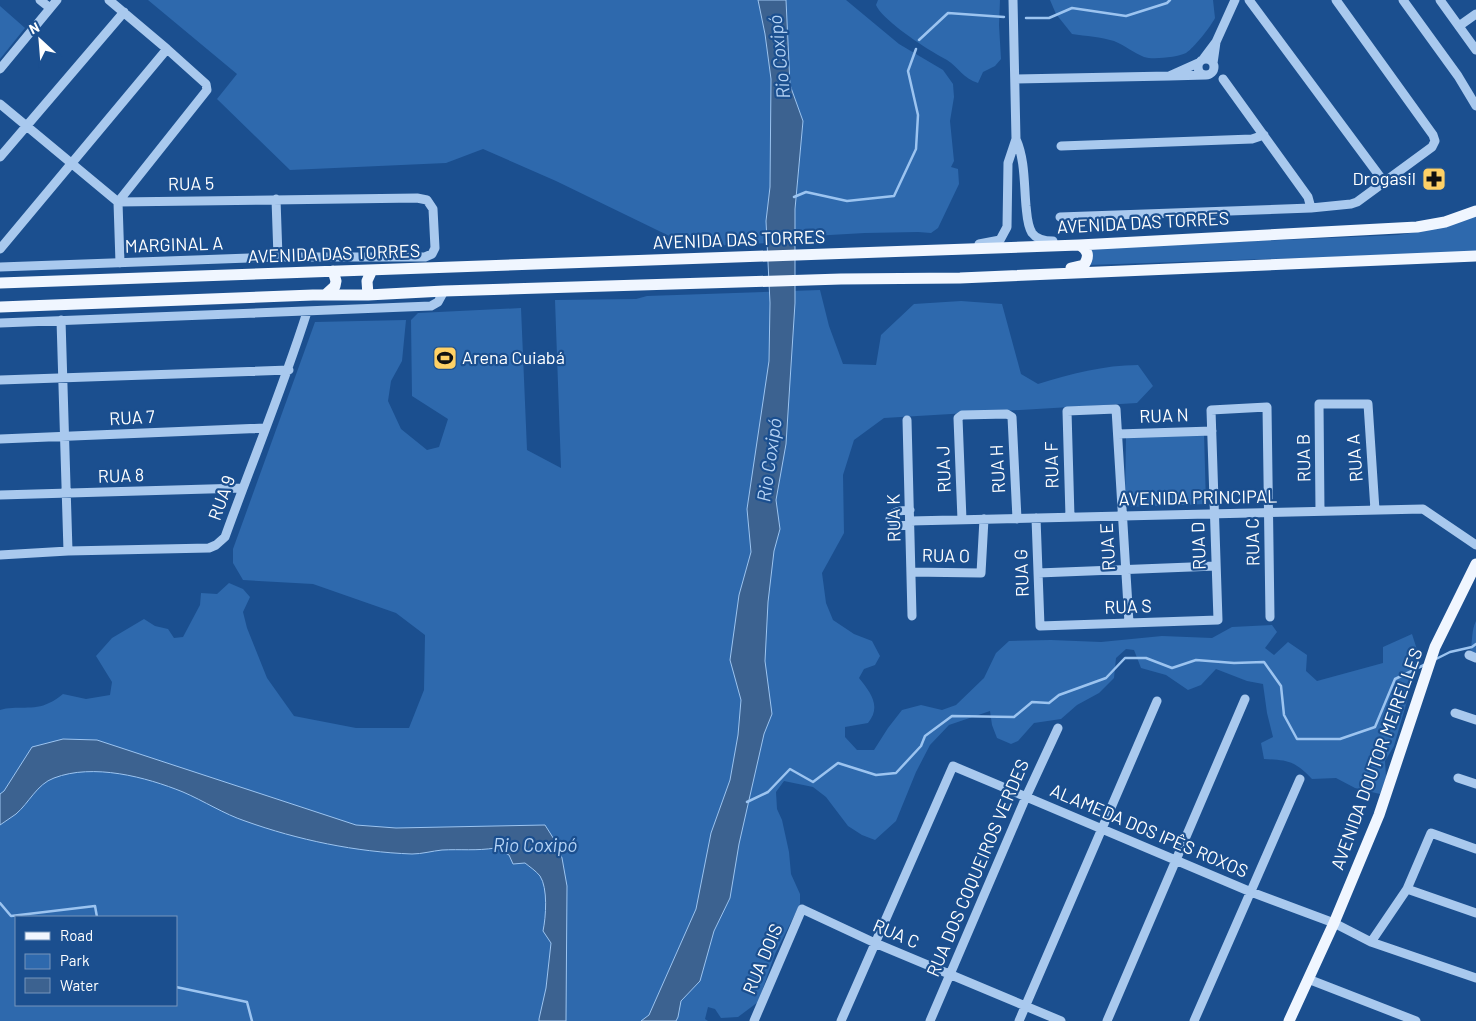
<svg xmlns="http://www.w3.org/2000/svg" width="1476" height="1021" viewBox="0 0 1476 1021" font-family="Barlow,sans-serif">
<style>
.green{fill:#2e69ad;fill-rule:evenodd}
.water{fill:#3c6290;stroke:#9cc4f0}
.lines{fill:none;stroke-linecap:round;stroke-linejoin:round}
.stream{stroke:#9cc4f0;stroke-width:2.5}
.minor{stroke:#a9c9ee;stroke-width:9}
.major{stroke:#f0f6ff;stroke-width:11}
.labels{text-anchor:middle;stroke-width:4.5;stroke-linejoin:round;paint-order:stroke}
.poi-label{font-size:18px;fill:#fff;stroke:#1b4f8f;text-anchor:end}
.street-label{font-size:18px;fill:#fff;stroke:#1b4f8f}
.water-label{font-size:19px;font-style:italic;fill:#b5d3f5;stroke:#1b4f8f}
</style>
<rect width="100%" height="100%" fill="#1b4f8f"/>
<path class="green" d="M148 0H758L765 34 771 79 770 187 766 221 767 243 692 247 556 181 483 149 446 163 290 170 217 99 237 74Z
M786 0H846L899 44 943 70 953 84 954 97 950 121 954 161 951 167 958 169 959 184 938 228 931 233 918 232 865 233 812 236 802 235 795 232V209L803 121 790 85Z
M878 0H1000L999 25 1001 59 995 66 983 72 978 83C963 78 959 68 947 60 942 57 937 55 933 52 919 44 881 18 876 5Z
M1050 0H1213L1215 18C1211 26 1194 48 1186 53 1178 57 1153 60 1144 57 1134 53 1126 46 1114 41 1101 37 1086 36 1072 34L1056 14Z
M0 6 25 28 0 59Z
M1476 215V252L1088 265 1092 253V248L1398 235 1429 230Z
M820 290 829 326 843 364 876 365 881 335 914 304 961 301 1002 304 1021 374 1038 384C1071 374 1104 365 1138 365L1153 386 1137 403 884 418 854 440 843 475 844 533 822 573 826 603 833 620 854 634 872 641 880 656 875 665 864 669 859 678C870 692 882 706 868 723L845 727V737L857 750H874L888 728 902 710 921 705 942 710 956 705 984 678 996 653 1009 641 1051 640 1101 642 1162 636 1212 638 1232 627 1272 625 1277 632 1265 648 1274 655 1288 642 1307 655 1306 671 1317 681 1383 663V647L1412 634 1419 656 1416 670 1394 746 1385 761 1386 777 1380 794 1355 788 1336 778 1312 779C1295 761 1288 760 1264 759L1261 743 1273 737 1267 713 1263 684 1247 681 1216 669 1201 685 1188 690 1166 675 1141 668 1134 650 1126 649 1116 658 1114 678 1099 693 1077 705 1061 719 1034 723 1018 741 1011 744 997 738 992 725 990 711 949 725 930 745 916 772 896 821 875 840 862 835 848 826 826 797 813 787 784 781 776 792 777 809 782 820 789 852 791 874 800 894V904L775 954 758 1002 738 1017 721 1018 715 1009 708 1007 705 1019 708 1021H0V710C16 705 34 711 49 703 54 701 59 697 63 694L86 699 110 695 112 682 96 656 112 638 144 619 155 626 168 629 174 638 183 637 200 605 201 593 217 594 229 583 243 589 250 597 243 612 247 628 267 678 294 716 356 728H409L424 690 425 635 396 613 313 584 243 580 233 563V549L315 322 406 320 402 361 391 381 388 401 401 429 427 450 439 447 448 419 412 396 411 320 418 313 521 308 527 450 561 468 555 300 636 299 647 296ZM16 917H176V1005H16Z
M1204 433 1206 504 1125 507 1126 437Z
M1476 621V653L1474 654 1470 652C1473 641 1471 631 1476 621Z"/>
<path class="water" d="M758 0H786L790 85 803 121 795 209V303L786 444 776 500 780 529 774 551 768 602 765 661 772 714 764 734 739 844 730 898 714 931 700 981 681 1001 678 1017 676 1021H641L649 1015 696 909 711 833 730 780 738 735 741 700 730 660 739 595 751 552 747 509 769 361 770 303 766 221 770 187 771 79 765 34Z
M63 739 97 740 356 825 396 828 545 825 557 844 562 858 567 886 566 1021H539V1019L546 988 551 943 543 931C546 917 548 888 540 876 536 871 530 867 525 863L513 864 509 855 495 848C477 851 460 849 442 850 432 851 422 854 412 854 356 852 298 840 245 821 224 814 204 801 183 792 146 777 93 763 54 778 37 784 29 803 16 814 11 818 5 821 0 825V794L4 791 32 747Z"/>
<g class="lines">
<path class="stream" d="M1026 18H1049L1072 8 1126 16 1167 3 1170 0
M919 40 948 13 1004 17
M794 197 806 192 847 201 894 196 916 149 918 115 908 71 916 49
M1436 659 1450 652 1472 647 1476 644
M747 802 768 792 790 769 813 782 838 763 876 775 896 773 921 746 925 736 952 716 1014 717 1032 702 1049 703 1059 695 1106 678 1125 658H1146L1172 668 1196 660 1234 663 1264 662 1281 686 1284 715 1297 739H1340L1375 727 1395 679 1424 665
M0 903 11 916 95 906 97 917
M176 987 247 1002 252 1021"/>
<path class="minor" d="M40 0 50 8
M109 0 167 49 206 84 207 90 118 202 120 263
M1249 0 1384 182
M1403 0 1458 76 1476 106
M1440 0 1476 50
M1459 26 1476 14
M1216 42 1235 0
M1204 58 1216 42 1213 63
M1198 67a8 8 0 1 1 16 0a8 8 0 1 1-16 0Z
M1198 63 1169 76 1206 75
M0 69 57 0
M1015 79 1169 76
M1223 79 1308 197 1311 208
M0 104 118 202 417 198 427 200 433 209 435 248 432 254 425 257H278L0 267
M1016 139C1025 159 1024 184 1026 206 1027 214 1027 225 1032 233 1037 240 1045 241 1053 241
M1061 146 1252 139 1264 135
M0 157 124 12
M276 199 278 257
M1060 217 1311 208 1351 204 1357 202 1432 147 1435 141 1433 135 1336 0
M979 244 1000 240 1007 227 1008 163 1016 139 1013 0
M0 249 167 49
M61 320 68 551
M0 323 431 306 438 302 444 291
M0 380 289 370
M907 420 912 616
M1118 434 1212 431
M0 439 265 428
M0 495 243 488
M910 510C901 511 893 510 890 519L896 526 910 525
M1320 511 1319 404H1368L1375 510
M1070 517 1067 411 1116 409 1129 623
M1036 518 1040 626 1218 620 1211 410 1267 407 1270 617
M962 520 958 418 962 415 1007 414 1012 417 1017 519
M910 521 1423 509 1476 545
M0 555 68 551 209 548 216 545 225 537C252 462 283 388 307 312
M911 572 981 573 984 519
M1038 573 1216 566
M1469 655 1476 658
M1455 713 1476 720
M1458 778 1476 784
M1407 889 1476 913
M1371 942 1407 889 1431 833 1476 849
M1308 979 1416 1021
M754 1021 802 909 875 943 1061 1021
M841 1021 953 766 1251 892 1334 923 1371 942 1476 978
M930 1021 1026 797 1058 728
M1019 1021 1157 701
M1107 1021 1245 699
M1194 1021 1300 779"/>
<path class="major" d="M1071 268 1084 265C1090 256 1088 250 1079 245
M0 283 1079 245 1417 227 1445 222 1476 211
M325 295 335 286 336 281 333 271
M368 295 367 281 372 270
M0 307 313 295H368L444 291 841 279 960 278 1476 256
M1289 1021 1334 923 1379 815 1435 647 1476 564"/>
</g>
<defs>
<g id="pharmacy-square" transform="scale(1.25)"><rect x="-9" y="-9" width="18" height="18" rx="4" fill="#ffd166" stroke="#1b4f8f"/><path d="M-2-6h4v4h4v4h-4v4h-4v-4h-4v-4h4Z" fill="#111"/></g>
<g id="stadium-square" transform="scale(1.25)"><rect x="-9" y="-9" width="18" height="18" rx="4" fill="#ffd166" stroke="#1b4f8f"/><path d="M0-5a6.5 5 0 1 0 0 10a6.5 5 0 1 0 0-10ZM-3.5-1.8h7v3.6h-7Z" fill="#111"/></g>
</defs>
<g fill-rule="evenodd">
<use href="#pharmacy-square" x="1434" y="179"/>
<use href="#stadium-square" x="445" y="358"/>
</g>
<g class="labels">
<g class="poi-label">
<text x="1416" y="185">Drogasil</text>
<text x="462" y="364" text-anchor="start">Arena Cuiabá</text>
</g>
<g class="street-label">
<text transform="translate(191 184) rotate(-1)" y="6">RUA 5</text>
<text transform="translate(1143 223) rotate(-3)" y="6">AVENIDA DAS TORRES</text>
<text transform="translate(739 240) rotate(-2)" y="6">AVENIDA DAS TORRES</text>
<text transform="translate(174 245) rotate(-2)" y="6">MARGINAL A</text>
<text transform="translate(334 254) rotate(-2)" y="6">AVENIDA DAS TORRES</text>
<text transform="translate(1164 416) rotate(-2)" y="6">RUA N</text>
<text transform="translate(132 418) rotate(-3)" y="6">RUA 7</text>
<text transform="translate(1304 458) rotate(-91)" y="6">RUA B</text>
<text transform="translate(1355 458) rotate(-94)" y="6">RUA A</text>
<text transform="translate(1052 465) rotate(-91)" y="6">RUA F</text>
<text transform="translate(944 469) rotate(-92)" y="6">RUA J</text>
<text transform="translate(998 469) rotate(-93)" y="6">RUA H</text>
<text transform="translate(121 476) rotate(-2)" y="6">RUA 8</text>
<text transform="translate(222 498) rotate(-70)" y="6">RUA 9</text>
<text transform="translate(1198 498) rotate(-1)" y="6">AVENIDA PRINCIPAL</text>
<text transform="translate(894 518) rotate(-91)" y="6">RUA K</text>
<text transform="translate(1253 542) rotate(-91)" y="6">RUA C</text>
<text transform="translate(1199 546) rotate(-92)" y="6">RUA D</text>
<text transform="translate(1108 547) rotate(-93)" y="6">RUA E</text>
<text transform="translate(946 556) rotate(1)" y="6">RUA O</text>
<text transform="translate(1022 573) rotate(-92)" y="6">RUA G</text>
<text transform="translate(1128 607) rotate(-2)" y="6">RUA S</text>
<text transform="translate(1377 759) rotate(-70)" y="6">AVENIDA DOUTOR MEIRELLES</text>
<text transform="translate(1149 831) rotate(23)" y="6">ALAMEDA DOS IPÊS ROXOS</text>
<text transform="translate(978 868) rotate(-67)" y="6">RUA DOS COQUEIROS VERDES</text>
<text transform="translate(896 934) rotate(23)" y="6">RUA C</text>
<text transform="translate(763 959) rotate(-67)" y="6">RUA DOIS</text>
</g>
<g class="water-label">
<text transform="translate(779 57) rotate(-96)" y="7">Rio Coxipó</text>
<text transform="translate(769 460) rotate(-82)" y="7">Rio Coxipó</text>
<text x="535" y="852">Rio Coxipó</text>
</g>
</g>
<rect x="15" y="916" width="162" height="90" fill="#1b4f8f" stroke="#7695bc"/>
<rect x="25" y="932" width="25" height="8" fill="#f0f6ff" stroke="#7695bc"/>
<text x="60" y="941" font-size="15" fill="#ffffff">Road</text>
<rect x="25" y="954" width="25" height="15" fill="#2e69ad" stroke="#7695bc"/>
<text x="60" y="966" font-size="15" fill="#ffffff">Park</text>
<rect x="25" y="978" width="25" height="15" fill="#3c6290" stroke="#7695bc"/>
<text x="60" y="991" font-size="15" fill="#ffffff">Water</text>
<g transform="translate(40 40) rotate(334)" stroke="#1b4f8f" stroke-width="4" paint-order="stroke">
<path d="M0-4L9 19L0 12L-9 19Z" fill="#ffffff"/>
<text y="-8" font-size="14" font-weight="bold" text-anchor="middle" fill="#ffffff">N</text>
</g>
</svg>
